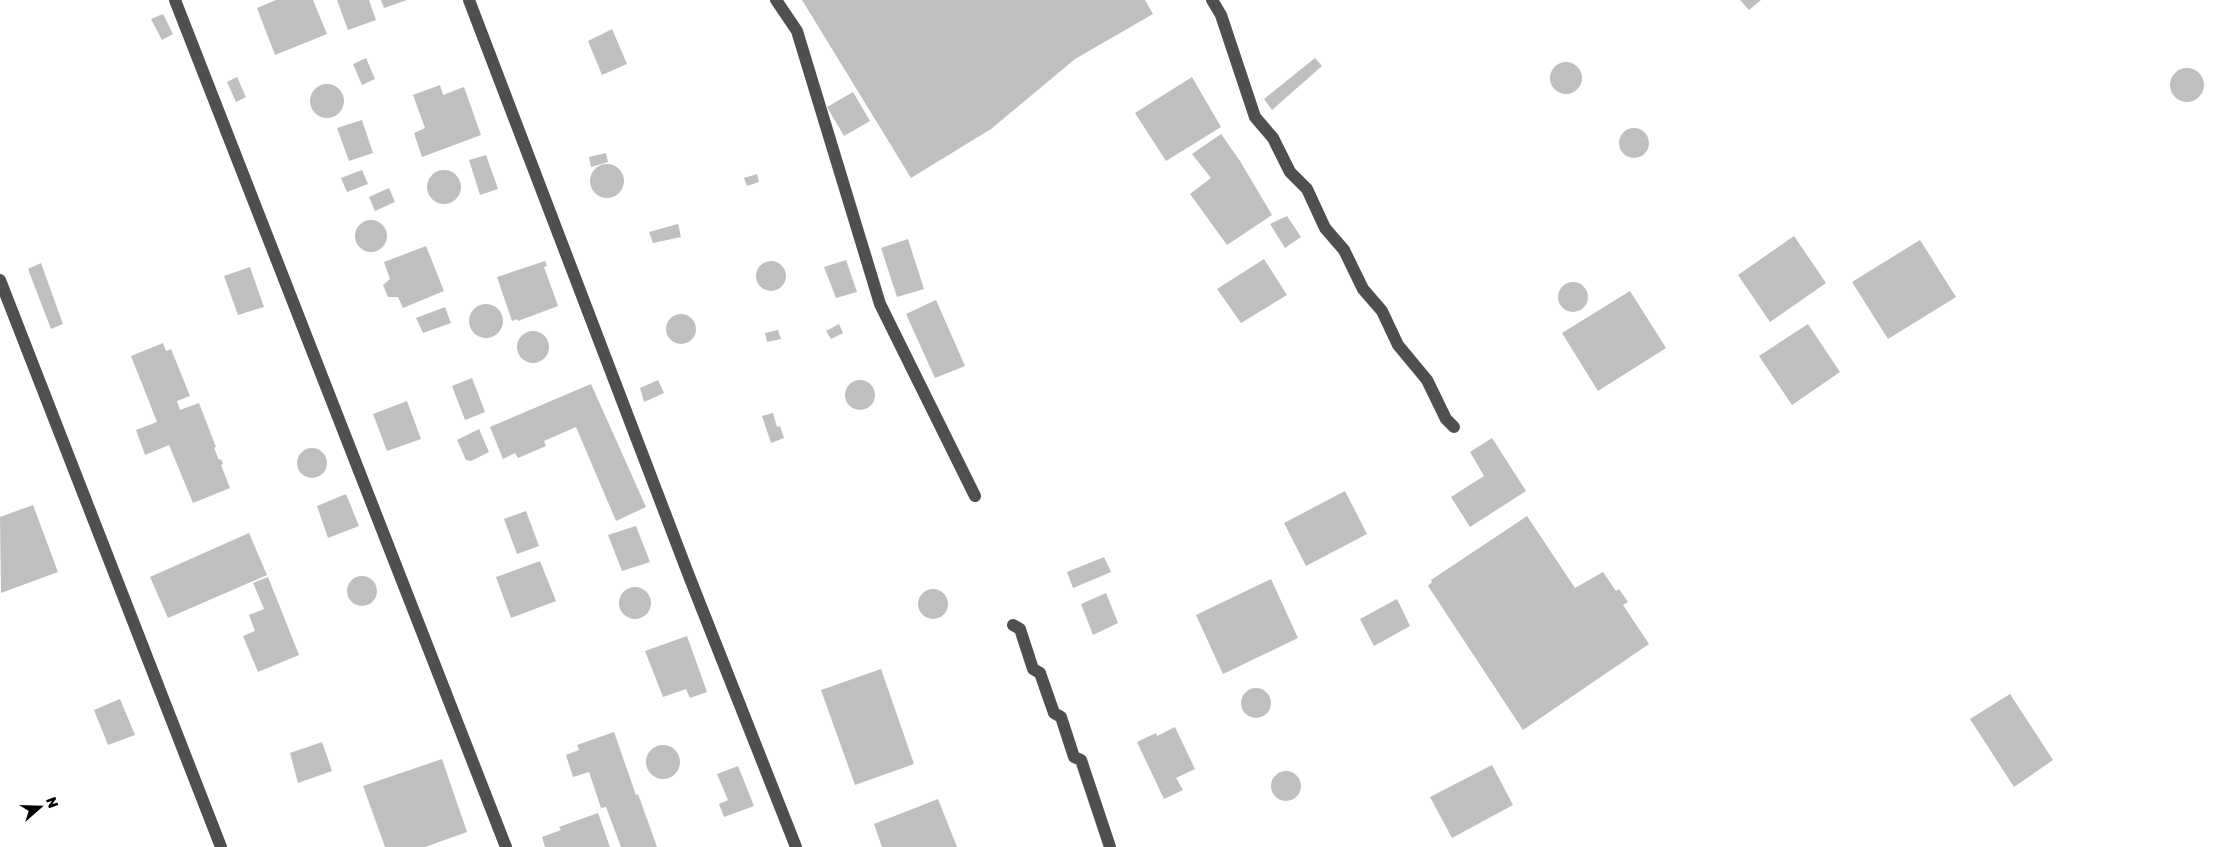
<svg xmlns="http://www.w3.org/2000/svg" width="2213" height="847" viewBox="0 0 2213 847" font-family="'Golos Text',sans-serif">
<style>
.building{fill:#bfbfbf}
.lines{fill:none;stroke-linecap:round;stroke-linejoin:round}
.minor{stroke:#4f4f4f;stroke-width:12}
</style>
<rect width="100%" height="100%" fill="#fff"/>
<path class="building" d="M276 0H313L327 34 275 55 257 8Z
M337 0H369L376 20 348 30Z
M381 0H407L384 8Z
M802 0H1145L1153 14 1075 59 991 129 911 178Z
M1740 0H1761L1749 10Z
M163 14 173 34 162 40 151 19Z
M612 29 627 64 602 75 588 41Z
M366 58 375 79 362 85 353 64Z
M1315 58 1322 66 1272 110 1264 99Z
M1550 78a16 16 0 1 1 32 0a16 16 0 1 1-32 0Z
M2170 85a17 17 0 1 1 34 0a17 17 0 1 1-34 0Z
M237 77 246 97 236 102 227 82Z
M1192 77 1221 127 1166 161 1135 113Z
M310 101a17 17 0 1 1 34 0a17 17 0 1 1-34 0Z
M440 85 443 95 464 87 481 135 422 157 414 133 425 128 413 95Z
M853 92 870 121 844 136 827 107Z
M362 120 373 153 349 161 337 128Z
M1619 143a15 15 0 1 1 30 0a15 15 0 1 1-30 0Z
M1221 134 1240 161 1272 215 1227 245 1190 194 1211 178 1192 154Z
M606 153 608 162 591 167 589 157Z
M486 155 498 189 480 195 469 160Z
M590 181a17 17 0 1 1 34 0a17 17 0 1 1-34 0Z
M362 170 368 184 347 192 341 178Z
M427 187a17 17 0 1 1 34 0a17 17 0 1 1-34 0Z
M757 174 759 182 747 186 744 178Z
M389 188 395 202 375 211 369 197Z
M1287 216 1301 237 1285 248 1270 224Z
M355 236a16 16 0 1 1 32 0a16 16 0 1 1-32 0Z
M678 224 681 237 653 243 649 232Z
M1794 236 1826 283 1770 322 1738 275Z
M908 239 924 289 897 297 881 248Z
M1920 240 1956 297 1888 339 1852 282Z
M426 246 444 291 403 308 398 297H388L383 285 390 279 384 262Z
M1264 259 1287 295 1241 323 1217 289Z
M846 260 857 292 836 298 824 267Z
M545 261 547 266 544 267 558 306 518 321 517 319 512 321 497 277Z
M756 276a15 15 0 1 1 30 0a15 15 0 1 1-30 0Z
M41 263 63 324 51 329 28 269Z
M250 267 264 307 238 315 224 276Z
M1558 297a15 15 0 1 1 30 0a15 15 0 1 1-30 0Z
M1630 291 1666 348 1598 391 1562 333Z
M936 300 965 366 935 378 906 314Z
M469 321a17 17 0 1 1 34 0a17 17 0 1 1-34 0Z
M445 307 451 323 423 333 416 318Z
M666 329a15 15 0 1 1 30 0a15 15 0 1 1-30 0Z
M839 324 843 333 831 339 826 331Z
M1808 324 1840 372 1792 405 1759 356Z
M778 330 781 339 767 342 765 333Z
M517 347a16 16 0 1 1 32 0a16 16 0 1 1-32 0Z
M163 343 166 351 171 349 190 396 177 401 180 410 199 403 216 447 214 448 219 460 221 459 223 464 221 465 230 488 193 503 169 445 145 455 136 430 157 422 131 356Z
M472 378 485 412 465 420 452 386Z
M845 395a15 15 0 1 1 30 0a15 15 0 1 1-30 0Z
M658 380 664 393 644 402 640 388Z
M591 384 646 507 616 521 576 427 544 441 546 446 518 458 515 453 503 459 490 427Z
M407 401 421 439 387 451 373 414Z
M773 413 777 427 780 426 784 438 771 443 762 416Z
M479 429 489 452 471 461 466 460 457 440Z
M1492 438 1526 491 1470 527 1451 497 1484 476 1470 452Z
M297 463a15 15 0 1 1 30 0a15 15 0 1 1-30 0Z
M1345 491 1367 534 1306 566 1284 523Z
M346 494 359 526 328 538 317 506Z
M33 505 58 572 1 593 0 517Z
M526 511 539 546 517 554 504 519Z
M1527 516 1575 588 1603 572 1616 591 1619 589 1628 602 1623 605 1649 644 1523 730 1428 586 1432 582 1431 580Z
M636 526 650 562 622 571 608 535Z
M249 533 267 575 168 618 150 577Z
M1104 557 1111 572 1073 588 1067 572Z
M540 561 556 601 511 618 496 577Z
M347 591a15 15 0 1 1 30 0a15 15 0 1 1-30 0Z
M268 577 299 655 258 672 243 636 255 631 249 615 264 609 253 583Z
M1271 579 1298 638 1223 674 1196 615Z
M619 603a16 16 0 1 1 32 0a16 16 0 1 1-32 0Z
M918 604a15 15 0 1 1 30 0a15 15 0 1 1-30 0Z
M1106 593 1118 623 1093 635 1081 604Z
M1397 599 1410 626 1374 646 1360 619Z
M687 636 707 692 690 698 686 689 663 697 645 651Z
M881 669 914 764 855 785 821 690Z
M1241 703a15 15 0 1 1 30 0a15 15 0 1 1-30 0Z
M2010 694 2053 760 2014 787 1970 719Z
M120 699 135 735 108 745 94 710Z
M1175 727 1195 769 1176 778 1183 790 1164 799 1137 742 1156 733 1157 736Z
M614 732 636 795 638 794 657 847H621L606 807 601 808 589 772 573 777 566 755 579 750 577 745Z
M322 742 332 771 298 783 290 753Z
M646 762a17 17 0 1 1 34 0a17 17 0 1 1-34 0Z
M442 759 467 832 425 847H385L363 786Z
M1492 765 1513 805 1452 838 1430 797Z
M738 766 754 806 724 817 719 804 728 800 717 774Z
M1271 786a15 15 0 1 1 30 0a15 15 0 1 1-30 0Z
M938 799 957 847H882L874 824Z
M598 813 610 847H545L542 837 561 830 559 827Z"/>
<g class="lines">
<path class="minor" d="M175 0 506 847
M469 0 689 576 796 847
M776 0 797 31 880 304 975 496
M1212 0 1221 15 1255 117 1273 138 1290 172 1307 189 1325 228 1344 250 1363 289 1382 311 1398 345 1427 380 1446 419 1454 427
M0 280 221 847
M1013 625 1020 629 1033 669 1040 673 1054 713 1061 717 1074 757 1081 760 1110 847"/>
</g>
<g transform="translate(40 807) rotate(70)" stroke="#ffffff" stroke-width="4" paint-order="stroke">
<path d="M0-4L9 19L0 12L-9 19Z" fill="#000000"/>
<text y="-8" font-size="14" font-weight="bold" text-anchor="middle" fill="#000000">N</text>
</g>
</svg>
